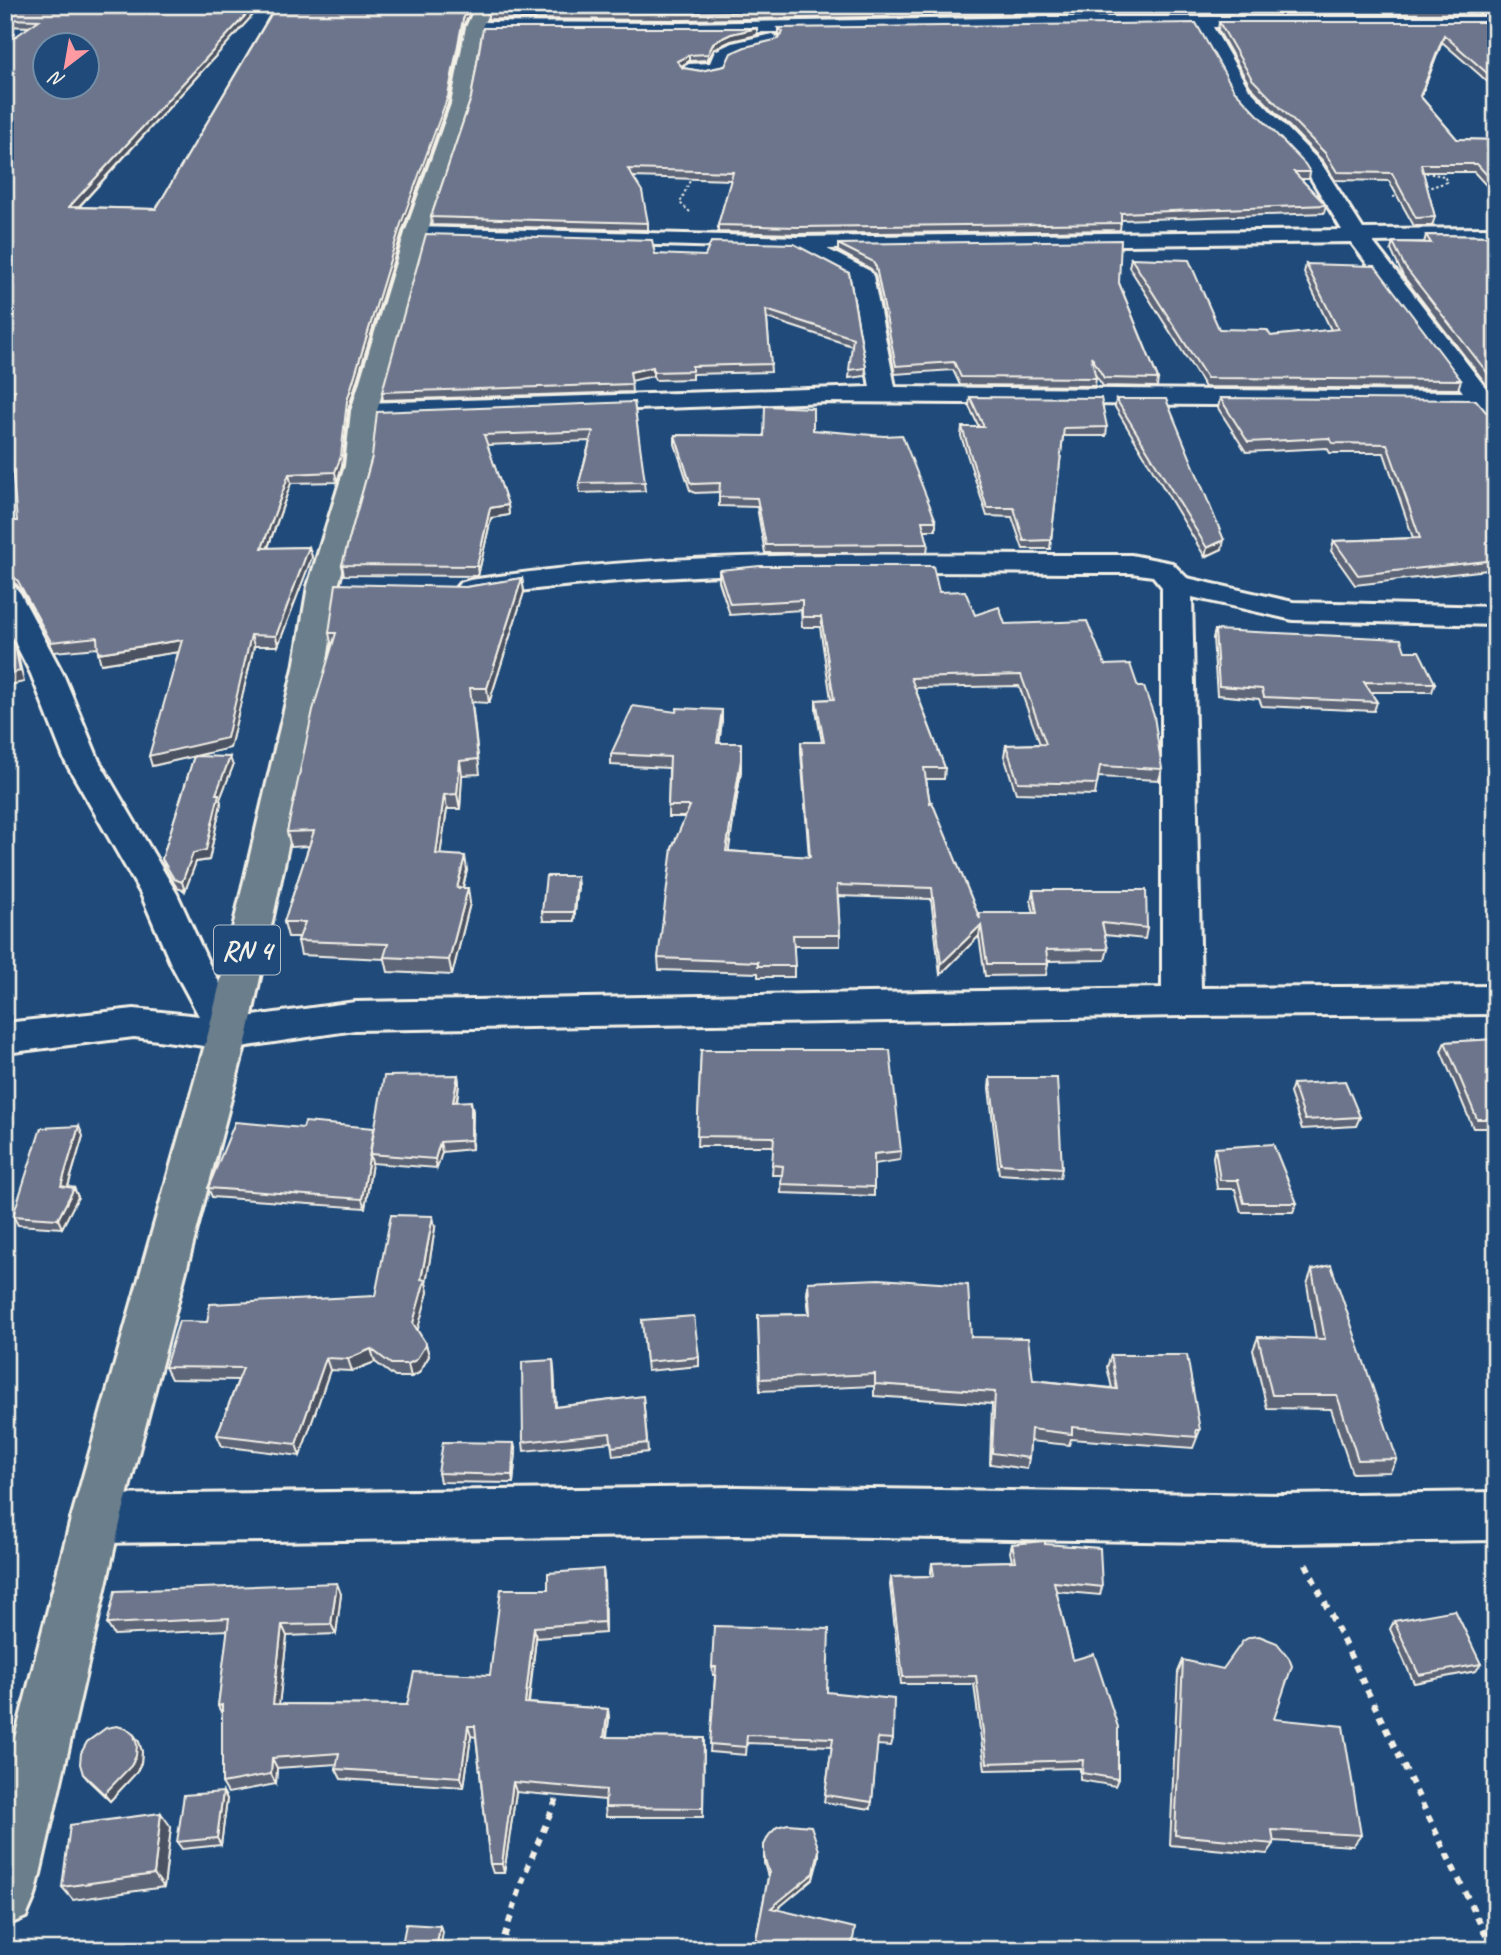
<svg xmlns="http://www.w3.org/2000/svg" width="1501" height="1955" viewBox="0 0 1501 1955" font-family="Caveat,sans-serif">
<style>
.lines{fill:none;stroke-linecap:round;stroke-linejoin:round}
.minor-casing{stroke:#f4f1e8;stroke-width:6}
.trunk-casing{stroke:#f4f1e8;stroke-width:6}
.path-far1{stroke:#f4f1e8;stroke-width:2;stroke-dasharray:2.5 2.5;stroke-linecap:butt}
.path{stroke:#f4f1e8;stroke-width:6;stroke-dasharray:7 7;stroke-linecap:butt}
.minor{fill:#1f4a7a;fill-rule:evenodd}
.trunk{fill:#6b7e8b;fill-rule:evenodd}
.wall{fill:#5d6578;stroke:#f4f1e8;stroke-width:2}
.shaded-wall{fill:#4c5262;stroke:#f4f1e8;stroke-width:2}
.building{fill:#6c758c;stroke:#f4f1e8;stroke-width:2;fill-rule:evenodd}
.labels{text-anchor:middle;stroke-width:5;stroke-linejoin:round;paint-order:stroke}
.shield{fill:#1f4a7a;stroke:#b4bfc7;stroke-width:2}
.shield-label{font-size:28px;font-weight:bold;fill:#f4f1e8}
</style>
<rect width="100%" height="100%" fill="#1f4a7a"/>
<filter id="ink" filterUnits="userSpaceOnUse"><feTurbulence type="fractalNoise" baseFrequency=".0143" numOctaves="2"/><feDisplacementMap in="SourceGraphic" scale="14" xChannelSelector="R" yChannelSelector="G"/><feConvolveMatrix kernelMatrix="1 2 1 2 8 2 1 2 1" color-interpolation-filters="sRGB"/></filter>
<g filter="url(#ink)">
<g class="lines">
<g class="minor-casing">
<path id="minor" d="M1052 17H1496V27H1213L1248 88 1321 163 1363 229 1496 228V240L1373 242 1489 392H1496V421L1483 419 1474 407 827 402 364 419 355 416 351 411 355 406 364 403 870 387 851 279 795 249 408 238 405 233 408 228 416 227 798 237 1342 230 1306 170 1235 95 1196 27 682 33 474 32 466 27 474 22 682 23ZM1351 242 1463 392 895 387 873 276 870 271 827 249Z
M772 34 780 39 778 43 744 51 729 58 724 70C710 74 691 79 680 69L689 64 710 63 715 51 732 43Z
M1131 555 1172 563 1187 578 1293 602 1496 607V625L1293 620 1192 597 1201 988 1496 986V1014L1182 1016 355 1030 228 1049 134 1037 5 1053V1023L134 1009 199 1016 171 964 141 894 65 761 31 674 5 623V584L15 587 20 593 63 674 99 761 177 894 209 964 239 1018 355 1002 1162 988V587L1153 576 1131 573C911 573 688 564 470 598L460 595 455 589 460 583 470 580C688 547 911 556 1131 555Z
M736 1487 1284 1495 1496 1492V1540L1284 1543 736 1535 96 1543 78 1536 71 1519 78 1502 96 1495Z"/>
</g>
<g class="trunk-casing">
<path id="trunk" d="M476 5H492L482 27 469 104 427 233 377 411 371 466 338 586 326 668 248 1034 121 1519 35 1896 26 1917 5 1926V1777L71 1519 208 1034 294 668 308 586 345 466 351 411 405 233 451 104 466 27Z"/>
</g>
<path class="path-far1" d="M1421 172 1444 176 1447 182 1422 190
M1393 197 1403 195
M690 212 680 203 692 176"/>
<path class="path" d="M1306 1564 1493 1950
M500 1950 525 1873 558 1796"/>
<use href="#minor" class="minor"/>
<use href="#trunk" class="trunk"/>
</g>
<path class="wall" d="M11 5H262L79 207 156 209 273 10 266 5H474L463 26 448 103 402 232 348 410 342 465 337 482 291 483 268 548 309 547 312 557 278 646H254L230 748 195 756 233 766 220 799 221 803 209 860 196 862 185 891 177 888 165 868 162 859 194 756 152 766 178 652 101 664 98 648 54 652 22 591 16 584 5 582V521H17L12 399 5 400V44L30 27 5 26V12Z
M490 5H1496V15L1052 14 682 20 488 19V12Z
M1219 22H1496V90L1480 75 1442 42 1421 97 1457 139 1496 140V196L1474 172H1423L1435 217 1432 226H1414L1389 181 1335 180 1323 161 1250 86 1218 30Z
M778 28 1234 90 1310 172 1309 179H1301L1326 205 1324 213 1121 220 1120 230 798 234 718 232V225L731 180 633 177 648 223V230L432 225 431 217 471 98 757 35 731 41 714 49 708 60 689 61 681 66 683 68 701 71 725 66 779 39 780 36 778 35Z
M1426 235 1496 236V390L1490 389 1403 276 1391 250 1393 242 1424 243Z
M838 244 1119 283 1158 379 1157 387 1103 386 1094 373 1096 378 1095 386 960 385 953 370 895 374 875 275 871 269 838 251Z
M655 254 849 273 866 368 865 376 849 378 852 346 767 318 771 372 692 374V379L655 380 653 376 631 380 632 392 383 400 382 392Z
M1131 258 1219 329 1271 336 1331 330 1304 273 1306 264 1461 380 1458 389 1205 387 1129 267Z
M970 397 1107 427 1106 436H1063L1050 549H1023L1012 517 987 516 961 436 962 427H979L969 406Z
M1220 398 1496 413V569L1355 585 1331 551 1334 541 1413 538 1384 453H1330L1327 448 1246 452 1218 408Z
M1116 399 1222 549 1205 557 1115 407Z
M634 402 645 491 580 493 579 483 590 441 487 445 508 505 509 515 491 518 478 576 344 575 342 565 372 457Z
M813 430 936 521V530H924L928 544 927 553H765L757 507 719 506V492L695 493 690 490 675 444V435L764 436Z
M719 570 939 592 975 615 1005 624 1105 665 1162 769 1159 780 1098 777 1095 795 1016 793 1004 756 1006 745 1040 744 1019 686 915 688 945 768 944 779H926L930 803 978 916 979 913H1034L1031 901 1033 890 1147 928 1145 939 1104 935 1108 949 1105 960 1048 961V964L1046 975 985 976 979 936 940 975 931 899 838 896 840 935V946H794V977H758V973L659 970 658 958 685 817H668L669 768 611 765V754L722 721 719 743H741V771L728 851 809 857 801 753V742H822L816 710V700L831 699 820 627H802L801 610 730 615 719 581Z
M522 578 524 592 489 703 472 702 480 774 462 775 460 809H447L440 854 467 870 463 888 470 903 452 975 388 972 385 959 301 955 298 941 299 937H288L284 922 309 846 291 847 287 832 332 647 329 633 466 587Z
M1215 630 1405 651 1435 683 1432 692H1370L1377 702 1374 711 1262 706 1259 699 1217 695 1213 638Z
M578 886 574 921H543L542 912Z
M1496 1039V1128H1473L1441 1051 1445 1042Z
M701 1050 901 1151 900 1160 874 1164V1196L781 1193 782 1175H772L774 1146H697Z
M458 1075 459 1084 457 1102 473 1111 472 1149 442 1152 437 1168 372 1163 365 1208 212 1197 208 1188 303 1128 374 1130Z
M990 1078 1062 1168 1060 1178 999 1174 989 1088Z
M1293 1084 1360 1117 1356 1126 1302 1129 1290 1093Z
M83 1136 68 1187 74 1188 78 1197 62 1228 18 1225 13 1216Z
M1215 1148 1297 1203 1293 1212H1241L1235 1189H1217L1213 1157Z
M435 1228 426 1283 428 1292 417 1330 426 1344 429 1356 419 1373 411 1377H395L375 1362 352 1371 330 1370 300 1456 222 1446 217 1435 238 1380 171 1379 165 1367 207 1322 375 1296Z
M1312 1270 1397 1459 1390 1472 1352 1473 1331 1409 1267 1408 1253 1350 1258 1337 1316 1339 1307 1284Z
M808 1282 971 1337 1033 1380 1112 1388 1107 1367 1111 1355 1200 1430 1193 1448 1071 1439 1069 1445 1030 1441 1029 1458 1027 1469 990 1464 992 1404 874 1396V1386L760 1391 758 1315 809 1314 807 1294Z
M642 1320 699 1357V1366L647 1371Z
M554 1369 556 1407 643 1396 648 1452 613 1456 611 1442 524 1451 523 1442Z
M516 1452 513 1483 440 1482 438 1473Z
M1012 1544H1045L1102 1587 1100 1595 1056 1591 1073 1660 1118 1779 1115 1786 1080 1780V1768L985 1770 974 1684H901L890 1585 891 1577 931 1576V1571L932 1563 1012 1561 1010 1552Z
M603 1569 604 1580 605 1633 536 1638 529 1703 608 1709 609 1719 607 1737 704 1738 703 1817H606L605 1807V1800L516 1792 504 1873H493L490 1864 476 1737 471 1736 464 1787 341 1779 336 1769 337 1764 277 1768 276 1784 228 1793 222 1783V1714L218 1706 228 1630 114 1635 107 1624 341 1594 336 1634 287 1636 279 1704 407 1705 490 1675 548 1589Z
M1394 1621 1481 1664 1476 1671 1414 1683 1390 1629Z
M1183 1660 1274 1719 1361 1835 1353 1846 1274 1841V1844L1267 1854 1170 1845 1178 1672Z
M712 1667 827 1692 893 1739 891 1746 877 1745 871 1809 824 1802 832 1746 747 1743 746 1755 710 1752 715 1675H713Z
M134 1735 139 1742 142 1752 141 1763 136 1773 110 1801 89 1781 83 1774Z
M1496 1782V1804L1491 1788Z
M223 1792 227 1799 221 1845 182 1849 177 1842Z
M171 1827 164 1887 73 1900 62 1887Z
M764 1845 819 1850V1857L813 1879 777 1909 754 1950 768 1877 764 1863Z"/>
<path class="shaded-wall" d="M255 5H262L71 215 69 207Z
M470 5H474L463 26 448 103 402 232 348 410 342 465 337 482 335 472 347 401 463 19Z
M757 28V35L731 41 714 49 708 60V54L714 42 731 34Z
M1444 35 1442 42 1418 104 1420 96Z
M689 55V61L678 68 677 61Z
M653 367V376L631 381 630 372Z
M289 474 291 483 264 558 262 548Z
M508 505 509 515 491 518 478 576 477 566 490 508Z
M1224 540 1222 549 1205 557 1207 548Z
M309 547 312 557 278 646 276 636Z
M522 578 524 592 489 703 487 688Z
M251 635 254 646 230 748 152 766 149 756Z
M182 640 185 651 101 664 98 653Z
M15 645 18 655 24 682 5 686V675Z
M722 710V721L718 754 717 743Z
M230 757 233 766 220 799 221 803 209 860 196 862 185 891 182 882Z
M741 760V771L727 862 726 851Z
M460 761 462 775 460 809 457 794Z
M444 795 447 809 438 869 436 854Z
M465 856 467 870 459 902 457 888Z
M577 876 578 886 574 921V912Z
M468 888 470 903 452 975 449 960Z
M981 925 979 936 940 975 941 964Z
M458 1075 459 1084 455 1111 453 1102Z
M471 1101 473 1111 472 1149 471 1140Z
M79 1126 83 1136 65 1196 61 1186Z
M374 1128 370 1154 372 1163 365 1208 362 1199Z
M440 1142 442 1152 437 1168 435 1159Z
M74 1188 78 1197 62 1228 58 1219Z
M433 1216 435 1228 426 1283 428 1292 416 1336 413 1323Z
M426 1344 429 1356 419 1373 411 1377 408 1364Z
M371 1349 375 1362 352 1371 348 1359Z
M326 1358 330 1370 300 1456 296 1444Z
M553 1360 554 1369 556 1416 555 1407Z
M514 1443 516 1452 513 1483 512 1475Z
M603 1569 604 1580 605 1633 604 1622Z
M337 1583 341 1594 336 1634 331 1624Z
M282 1625 287 1636 278 1714 273 1704Z
M534 1627 536 1638 527 1713 525 1703Z
M608 1709 609 1719 605 1747 604 1737Z
M468 1726 471 1736 464 1787 461 1777Z
M134 1735 139 1742 142 1752 141 1763 136 1773 110 1801 104 1794Z
M272 1758 277 1768 276 1784 271 1774Z
M513 1782 516 1792 504 1873 502 1864Z
M223 1792 227 1799 221 1845 217 1838Z
M161 1813 171 1827 164 1887 154 1874Z
M819 1850 813 1879 771 1914V1908Z
M440 1926 443 1932 440 1950H436Z"/>
<path class="building" d="M11 5H255L69 207 156 209 276 6 274 5H470L463 19 448 96 401 224 347 401 341 456 335 472 289 474 262 548 309 547 276 636 251 635 227 738 149 756 182 640 98 653 97 637 51 642 18 581 12 575 5 573V521H17L7 412 15 390H5V44L39 20 5 19V12ZM46 46H88V88H46Z
M490 5H1496V8L1053 7 682 13 488 12Z
M1219 22H1496V81L1444 35 1420 96 1457 139 1496 140V185L1477 164H1421L1435 217 1416 218 1392 173 1337 172 1325 153 1252 79Z
M1196 23 1234 90 1305 164 1310 172H1294L1326 205 1121 213V223L798 227 718 225 733 172 628 169 642 191 648 223 431 217 471 98 483 28H757L731 34 714 42 708 54 689 55 677 61 683 68 701 71 725 66 731 53 745 47 779 39 783 32 778 28Z
M426 234 652 240 655 254 705 256 711 242 794 244 849 273 866 368 849 370 853 338 766 310 771 364 692 366V371L654 372 653 367 630 372 632 384 382 392Z
M1426 235 1496 236V380H1493L1405 267 1393 242 1431 243Z
M1121 240 1119 283 1158 379 1104 378 1091 356 1096 378 961 377 954 362 896 366 876 267 872 261 838 244Z
M1131 258 1189 260 1219 329 1267 330 1271 336 1338 329 1306 264 1375 266 1461 380 1207 378Z
M970 397 1101 398 1107 427 1064 428 1051 540 1024 541 1014 508H987L962 427H984Z
M1220 398 1476 400 1486 412 1496 413V560L1358 575 1334 541 1420 538 1387 444 1332 443 1329 438 1248 442Z
M1116 399H1166L1224 540 1207 548Z
M634 402 645 482 579 483 593 431 484 435 508 505 490 508 477 566 342 565 372 457 377 412Z
M765 406 813 408V430L884 436 902 435 936 521H922L928 544 766 545 757 498 719 497 720 483 694 484 690 482 675 435 764 436Z
M760 566H933L939 592 965 591 975 615 999 607 1005 624 1087 621 1105 665 1130 664 1138 687H1144L1154 716 1162 769 1100 766 1097 784 1018 782 1006 745 1046 744 1021 675 911 678 945 768H924L930 803 932 802 980 919 979 913H1037L1033 890H1146L1147 928 1102 923 1108 949 1046 950 1048 964H987L981 925 941 964 932 888 837 885 840 935H793L795 966H758V962L658 958 672 848 690 806H668L670 757 611 754 633 706 676 712 677 708 722 710 717 743H741V760L726 851 810 857 801 742H824L816 700 834 699 821 617H802V600L730 604 719 570Z
M522 578 487 688H470L478 759 460 761 457 794 444 795 436 854 465 856 457 888H468L449 960 384 957 388 944 298 941 305 922H284L314 831 287 832 313 710 336 633H329L336 584 466 587Z
M5 626 15 645 20 671 5 675Z
M1215 630 1401 639 1405 651H1419L1435 683 1364 682 1377 702 1264 697 1262 689 1219 686Z
M194 756 230 757 216 794H219L206 850 193 853 182 882 174 879 162 859Z
M546 876H577L574 912H542Z
M1496 1039V1119H1477L1445 1042Z
M701 1050H890L901 1151 874 1154V1187L781 1184 783 1166 772 1165 774 1137 697 1136Z
M458 1075 453 1102 471 1101V1140L440 1142 435 1159 370 1154 384 1076Z
M990 1078H1057L1062 1168 1001 1164Z
M1345 1081 1360 1117 1305 1120 1293 1084Z
M235 1122 303 1128 305 1122 374 1128 362 1199 208 1188Z
M79 1126 61 1186 74 1188 58 1219 13 1216 41 1128Z
M1273 1144 1297 1203H1244L1238 1180H1220L1215 1148Z
M391 1215 433 1216 421 1279 425 1280 413 1323 426 1344 416 1360 408 1364H391L371 1349 348 1359 326 1358 296 1444 217 1435 243 1368 165 1367 179 1321 207 1322 210 1304 375 1296Z
M1331 1265 1397 1459 1358 1460 1337 1395H1272L1258 1337 1325 1339 1312 1270Z
M879 1279 968 1285 971 1337 1028 1338 1033 1380 1117 1389 1111 1355H1187L1200 1430H1196L1197 1437 1072 1427V1434L1031 1429 1029 1458 992 1453 995 1392 875 1384V1374L760 1379 758 1315 810 1314 808 1282Z
M694 1316 699 1357 646 1362 642 1320Z
M553 1360 555 1407 643 1396 647 1443 612 1447 610 1433 523 1442 522 1362Z
M443 1442 514 1443 512 1475 438 1473Z
M1045 1541V1544L1100 1548 1102 1587 1054 1582 1073 1660 1094 1654 1118 1727V1779L1082 1773 1083 1760 987 1763 976 1676 903 1677 891 1577 934 1576 932 1563 1016 1561 1012 1544Z
M603 1569 604 1622 534 1627 525 1703 608 1709 604 1737 704 1738 703 1808 605 1807 606 1790 513 1782 502 1864H490L475 1726H468L461 1777 336 1769 339 1753 272 1758 271 1774 222 1783V1705L218 1706 229 1618 107 1624 115 1591 337 1583 331 1624 282 1625 273 1704 407 1705 414 1672 490 1675 501 1589H548V1573Z
M1455 1610 1481 1664 1419 1675 1394 1621Z
M714 1626 829 1629 827 1692 894 1699 893 1739 878 1738 872 1802 825 1795 833 1738 747 1735 746 1747 710 1744 716 1667H712Z
M1259 1636 1277 1643 1289 1658 1292 1666 1274 1719 1343 1726 1361 1835 1272 1830 1274 1844 1175 1835 1183 1660 1223 1669 1243 1641 1250 1637Z
M117 1726 127 1729 134 1735 137 1745 136 1756 131 1766 104 1794 83 1774 80 1764 81 1753 87 1742 106 1728Z
M223 1792 217 1838 177 1842 184 1795Z
M161 1813 154 1874 62 1887 70 1825Z
M788 1824 811 1826 819 1850 814 1873 771 1908 855 1928 851 1950H754L769 1873 764 1856V1845L769 1835 777 1827Z
M406 1924 440 1926 436 1950H401Z"/>
</g>
<g class="labels">
<rect class="shield" x="214" y="925.5" width="66" height="49" rx="5"/>
<g class="shield-label">
<text x="247" y="960">RN 4</text>
</g>
</g>
<rect width="1501" height="1955" fill="none" stroke="#1f4a7a" stroke-width="28"/>
<rect x="14" y="14" width="1473" height="1927" fill="none" stroke="#f4f1e8" stroke-width="2.5" filter="url(#ink)"/>
<g transform="translate(66 66) rotate(211)"><circle r="33" fill="#1f4a7a" stroke="#748da6" stroke-width="2"/>
<path d="M0-5L12 26L0 18L-12 26Z" fill="#ff9aa2"/>
<text y="-10" font-size="19" font-weight="bold" text-anchor="middle" fill="#f4f1e8">N</text>
</g>
</svg>
